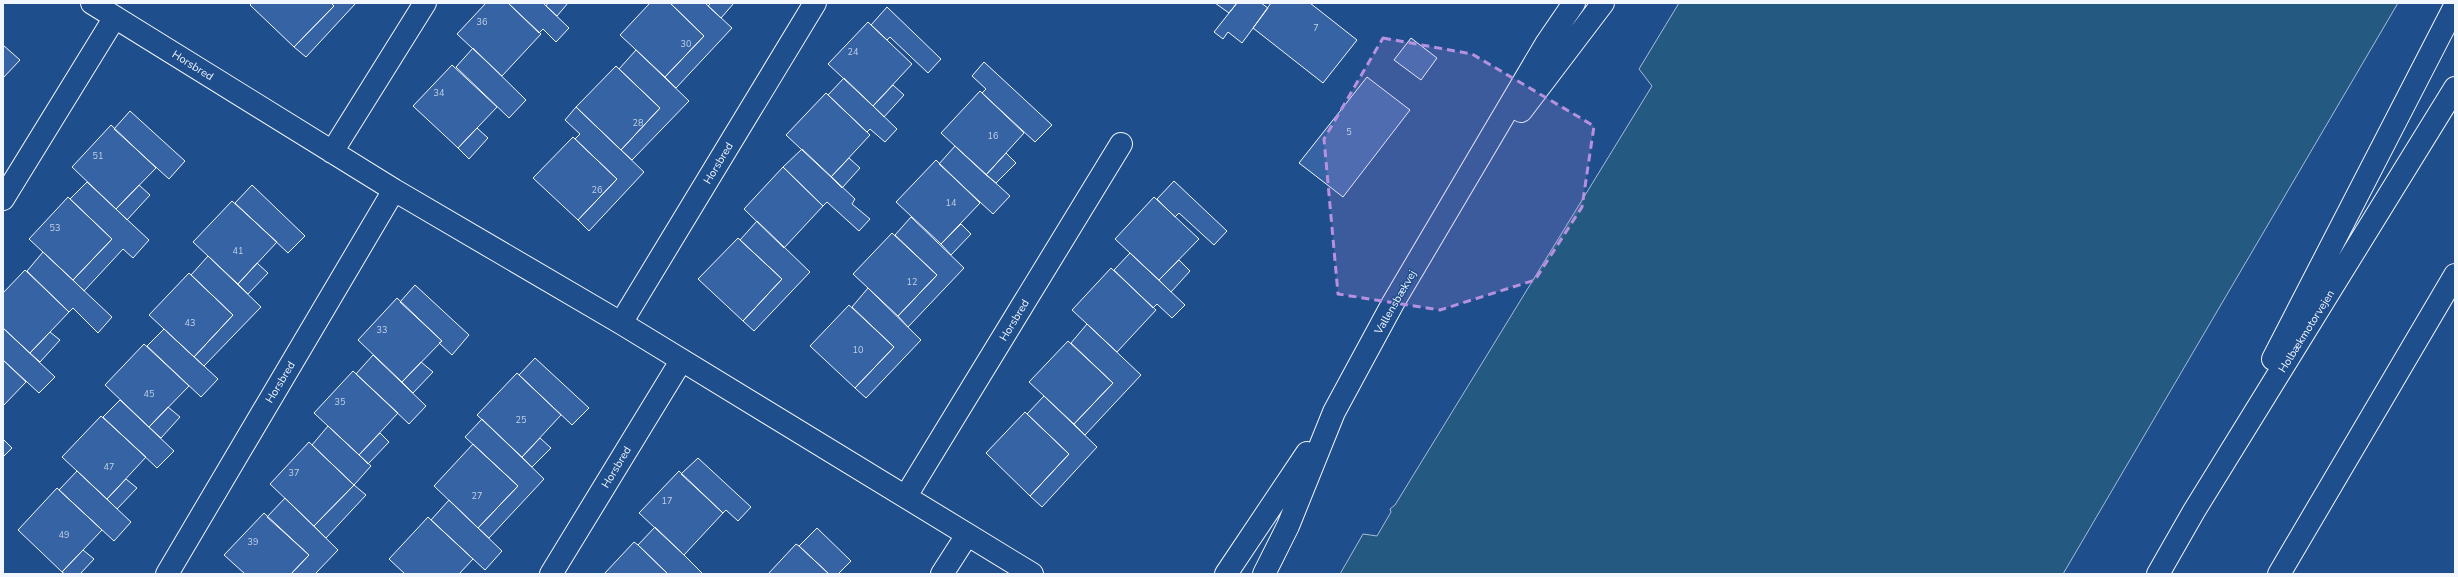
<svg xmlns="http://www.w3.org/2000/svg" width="2458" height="577" viewBox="0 0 2458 577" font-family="'Nunito Sans',sans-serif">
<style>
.green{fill:#245a82;stroke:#a8bbd7}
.building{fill:#3563a3;stroke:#f2f6ff}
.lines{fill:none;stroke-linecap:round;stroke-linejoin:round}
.minor-casing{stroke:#f2f6ff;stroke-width:24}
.tertiary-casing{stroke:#f2f6ff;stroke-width:24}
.motorway-casing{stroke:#f2f6ff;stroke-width:24}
.minor{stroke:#1f4e8c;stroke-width:22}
.tertiary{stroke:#1f4e8c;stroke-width:22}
.motorway{stroke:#1f4e8c;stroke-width:22}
.marked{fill:#b691df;fill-opacity:0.2;stroke:#b691df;stroke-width:3;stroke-dasharray:8 5;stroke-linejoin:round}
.labels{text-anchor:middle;stroke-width:3;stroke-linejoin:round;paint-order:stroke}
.number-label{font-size:9px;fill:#c3d1e8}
.street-label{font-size:11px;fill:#f2f6ff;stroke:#1f4e8c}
</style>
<rect width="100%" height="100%" fill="#1f4e8c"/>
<path class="green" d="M1679 3H2398L2063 574H1340L1363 534 1377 536 1391 512 1390 509 1395 505 1652 86 1639 69Z"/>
<path class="building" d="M252 3H331L334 6 294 47 250 5Z
M331 3H356L306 57 294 47 334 6Z
M486 3H508L541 34 502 76 457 34Z
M508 3H543L569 28 556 42 543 29 539 33Z
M548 3H568L557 16 546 6Z
M650 3H670L704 36 665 77 620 35Z
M670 3H705L732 28 676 88 665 77 704 36Z
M711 3H734L721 18 708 6Z
M1215 3H1237L1229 13Z
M1237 3H1261L1268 8 1242 43 1228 32 1223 39 1214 32Z
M1271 3H1310L1357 40 1323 83 1253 28Z
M887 7 941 59 928 73 890 37 887 40 871 25Z
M868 22 912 64 873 106 828 64Z
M1411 38 1437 58 1421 80 1394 60Z
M3 45 20 60 3 78Z
M473 48 526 100 509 118 456 67Z
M636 50 689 101 632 160 621 150 660 108 619 69Z
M984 62 1052 125 1035 142 982 93 986 89 972 76Z
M452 65 497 107 458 148 413 106Z
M616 66 660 108 621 150 576 107Z
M1367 77 1410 110 1343 197 1299 163Z
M844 78 897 129 885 142 870 129 867 132 828 95Z
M893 85 904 95 884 117 873 106Z
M980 91 1024 133 986 175 941 133Z
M826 93 870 135 831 177 786 135Z
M576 107 644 172 589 231 578 220 617 179 575 139 580 134 565 120Z
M130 111 185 161 169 179 114 129Z
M111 125 156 168 116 209 72 167Z
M477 128 488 138 469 159 458 148Z
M573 137 617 179 578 220 533 178Z
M955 146 1010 196 993 214 939 164Z
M802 149 855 199 852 204 870 219 859 231 827 202 823 206 783 167Z
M1006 153 1016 163 996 183 986 175Z
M849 158 860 168 842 188 831 177Z
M936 160 980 203 941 244 896 202Z
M783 167 823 206 784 248 744 209Z
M1174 181 1227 231 1214 245 1179 213 1175 217 1157 199Z
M87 182 149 240 133 258 123 249 84 291 73 280 112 239 70 199Z
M139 185 150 195 127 220 116 209Z
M252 185 305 236 288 253 235 203Z
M68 197 112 239 73 280 29 239Z
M1154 197 1199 239 1159 280 1115 239Z
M232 201 277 242 238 284 193 242Z
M911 217 964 268 908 327 898 316 937 275 895 235Z
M757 221 810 272 754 331 743 321 782 279 740 240Z
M961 224 971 234 951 255 941 244Z
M892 233 937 275 898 316 853 274Z
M738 238 782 279 743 321 698 279Z
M43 252 112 317 98 333 73 308 69 312 27 271Z
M1130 253 1185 305 1172 318 1157 304 1153 308 1114 270Z
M208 256 261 307 204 366 194 357 233 315 191 275Z
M1179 260 1190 271 1171 292 1159 280Z
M257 263 268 273 248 294 238 284Z
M1111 268 1156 310 1117 352 1072 310Z
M25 270 69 312 30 353 3 328V293Z
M189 273 233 315 194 357 149 315Z
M415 285 469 335 452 355 439 343 442 341 400 302Z
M868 288 921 340 866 398 855 388 894 347 852 307Z
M397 298 442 341 402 382 358 340Z
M849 305 894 347 855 388 810 346Z
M1087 324 1141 375 1085 435 1074 424 1113 383 1071 343Z
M3 328 55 377 39 393 3 360Z
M164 329 218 379 201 397 147 346Z
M50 332 60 340 40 362 30 353Z
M1068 341 1113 383 1074 424 1029 382Z
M144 344 189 386 149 427 105 385Z
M373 355 426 406 409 424 356 374Z
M535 358 589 408 572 425 519 375Z
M3 360 26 382 3 406Z
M421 362 433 372 413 393 402 382Z
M353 371 398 413 359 455 314 413Z
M517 373 561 415 522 457 477 415Z
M1044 396 1097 447 1042 507 1030 496 1069 454 1027 414Z
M120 400 174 451 157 468 103 417Z
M168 407 180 417 161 438 149 427Z
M1025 412 1069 454 1030 496 986 453Z
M101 416 146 457 107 499 62 457Z
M482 419 544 479 489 538 478 528 518 486 465 437Z
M328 426 371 466 354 485 312 445Z
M380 433 389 442 368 464 359 455Z
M540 438 551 448 532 467 522 457Z
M3 439 12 448 3 457Z
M309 442 354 485 314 526 270 484Z
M473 444 518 486 478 528 434 486Z
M698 458 751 507 738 521 726 510 723 513 681 474Z
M77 471 131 522 114 541 59 490Z
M679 471 723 513 684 555 639 513Z
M126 479 137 488 117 509 107 499Z
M354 485 366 495 326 538 314 526Z
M57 488 102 530 62 572 18 530Z
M285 498 338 550 315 574H291L309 555 267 517Z
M449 500 502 551 485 570 431 520Z
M264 513 309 555 291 574H245L224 555Z
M428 517 473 559 459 574H405L389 559Z
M655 527 684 555 703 574H668L638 545Z
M817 528 851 561 838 574H829L799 546Z
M634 542 638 545 668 574H604Z
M796 544 799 546 829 574H768Z
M83 550 94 559 80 574H65L62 572Z"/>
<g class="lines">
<g class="minor-casing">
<path id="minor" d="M92 3 394 190 621 323 1032 574
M332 152 425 3
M3 199 115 17
M621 323 815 3
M906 496 1121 144
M167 574 394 190
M551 574 681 361
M942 574 967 535"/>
</g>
<g class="tertiary-casing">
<path id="tertiary" d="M1521 111 1603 3
M1226 574 1307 453
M1264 574 1288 526 1334 412 1354 375 1393 303 1546 44 1574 3"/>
</g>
<g class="motorway-casing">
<path id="motorway" d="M2273 359 2455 6
M2158 574 2194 511 2455 88
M2279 574 2455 275"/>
</g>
<use href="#minor" class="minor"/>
<use href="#tertiary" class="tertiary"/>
<use href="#motorway" class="motorway"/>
</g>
<path class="marked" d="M1383 38 1472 54 1594 126 1582 207 1535 280 1440 310 1338 294 1324 139Z"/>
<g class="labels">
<g class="number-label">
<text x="482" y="25">36</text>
<text x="1316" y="31">7</text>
<text x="686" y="47">30</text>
<text x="853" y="55">24</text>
<text x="439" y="96">34</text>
<text x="638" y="126">28</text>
<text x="1349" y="135">5</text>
<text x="993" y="139">16</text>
<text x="98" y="159">51</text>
<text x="597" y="193">26</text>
<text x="951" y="206">14</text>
<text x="55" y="231">53</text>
<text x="238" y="254">41</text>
<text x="912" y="285">12</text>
<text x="190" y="326">43</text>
<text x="382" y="333">33</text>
<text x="858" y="353">10</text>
<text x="149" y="397">45</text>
<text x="340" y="405">35</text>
<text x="521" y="423">25</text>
<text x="109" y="470">47</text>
<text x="294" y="476">37</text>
<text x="477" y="499">27</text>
<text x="667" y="504">17</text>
<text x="64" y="538">49</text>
<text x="253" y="545">39</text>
</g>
<g class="street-label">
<text transform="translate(193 65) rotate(32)" y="4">Horsbred</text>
<text transform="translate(718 163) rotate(-59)" y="4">Horsbred</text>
<text transform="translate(1395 302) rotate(-60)" y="4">Vallensbækvej</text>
<text transform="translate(1014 320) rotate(-59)" y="4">Horsbred</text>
<text transform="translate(2306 331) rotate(-58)" y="4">Holbækmotorvejen</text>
<text transform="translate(280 382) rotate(-59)" y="4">Horsbred</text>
<text transform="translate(616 467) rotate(-59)" y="4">Horsbred</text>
</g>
</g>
<rect width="2458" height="577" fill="none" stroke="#f2f6ff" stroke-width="8"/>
</svg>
